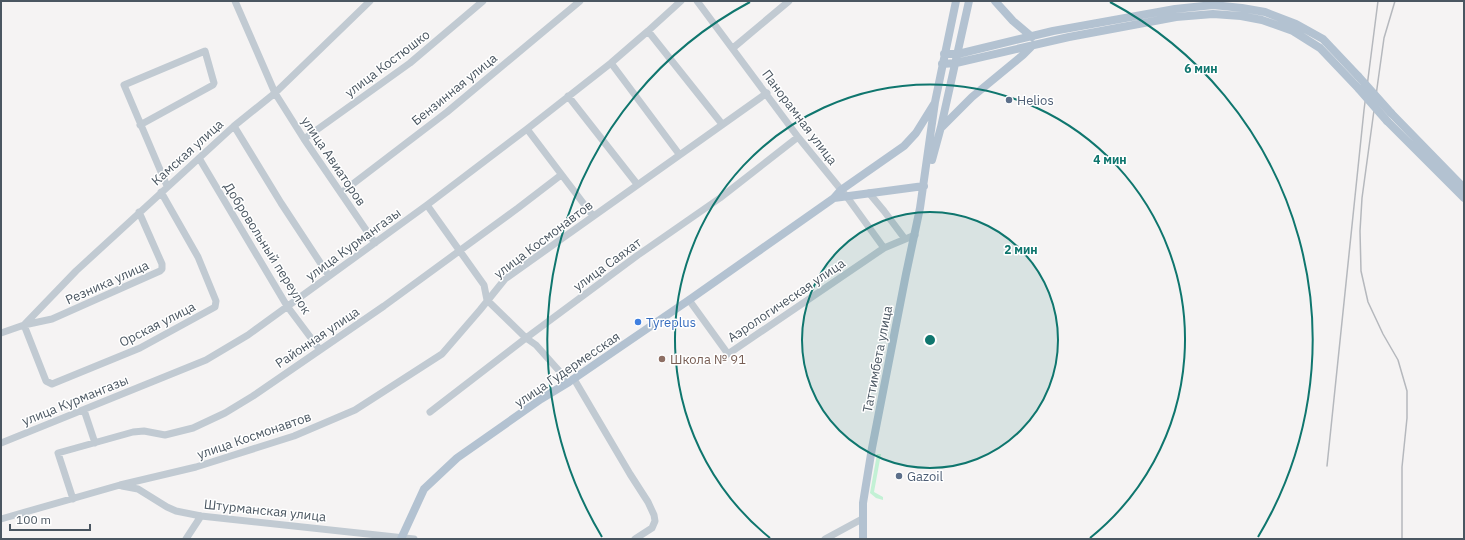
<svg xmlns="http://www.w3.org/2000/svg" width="1465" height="540" viewBox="0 0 1465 540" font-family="'IBM Plex Sans',sans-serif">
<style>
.green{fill:#c3f1d5}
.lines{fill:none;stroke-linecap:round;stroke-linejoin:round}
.minor{stroke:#c1cad2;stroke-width:7}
.major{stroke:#b3c2d1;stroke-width:8}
.rail{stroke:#b5b8bd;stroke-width:1.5}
.major-bridge{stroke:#b3c2d1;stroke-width:8}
.ring{fill:none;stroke:#0f766e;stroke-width:2}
.service-dot{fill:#5c6f8a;stroke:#fff;stroke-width:1.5}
.shop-dot{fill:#3f7fe0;stroke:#fff;stroke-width:1.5}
.education-dot{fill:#8d6e63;stroke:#fff;stroke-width:1.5}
.labels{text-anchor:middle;stroke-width:3;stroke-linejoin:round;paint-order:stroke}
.street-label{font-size:13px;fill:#4a5661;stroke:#fff}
.service-label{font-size:13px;fill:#4e5e75;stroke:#fff;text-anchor:start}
.shop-label{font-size:13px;fill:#366cbe;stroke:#fff;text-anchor:start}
.education-label{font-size:13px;fill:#785e54;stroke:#fff;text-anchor:start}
.centre{fill:#0f766e;stroke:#fff;stroke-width:2}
.ring-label{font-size:12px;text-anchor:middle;font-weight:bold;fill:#0f766e;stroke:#fff;stroke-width:3;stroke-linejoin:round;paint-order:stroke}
</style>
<rect width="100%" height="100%" fill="#f5f3f3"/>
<path class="green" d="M877 454H881L874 492 883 497V500L876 498 870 493Z"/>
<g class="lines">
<path class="minor" d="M235 1 275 93 304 139 375 243
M697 1 798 137 847 197 884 248
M648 31 722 124
M733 48 789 1
M611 63 679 154
M568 96 637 184
M140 125 213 85 214 83 205 51 124 85 167 186
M234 126 281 203 329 276
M527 129 593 216
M304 139 410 63 483 1
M199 158 287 306 320 350
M341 193 447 112 580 1
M869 193 884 211 905 239
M427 205 484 285 487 300 526 338 536 345 569 382
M689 300 728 354 884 248 915 235
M24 325 76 271 234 126 275 93 370 1
M24 325 46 381 52 384 140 348 215 307 216 301 198 257 161 192
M1 333 24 325 52 319 160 271 162 269V264L139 212
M574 379 630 474 648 502 654 515 655 521 652 528 635 539
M84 410 95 443
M430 412 526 338 638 255 720 198 798 137
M1 443 206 360 248 335 427 205 527 129 611 63 648 31 681 1
M122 486 138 489 167 507 176 511 201 516 414 539
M73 499 58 453 133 432 144 431 165 435 193 428 225 413 253 396 384 306 518 208 561 175
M1 519 120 485 196 467 294 436 355 410 442 354 480 310 505 279 767 93
M186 539 201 516
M825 539 862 519"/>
<path class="major" d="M995 1 1013 21 1032 37
M944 54H958L1053 31 1175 9 1213 5 1242 8 1265 12 1296 24 1323 39 1358 76
M942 64 956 63 1069 37 1176 17 1213 14 1241 16 1262 20 1293 31 1320 48 1359 89
M1391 113 1464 188
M1387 121 1464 198
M942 127 972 97 1023 55 1033 45
M932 160 941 127 969 1
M834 198 841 190 904 146 916 133 934 104
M401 539 424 489 457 458 541 399 569 382 689 300 834 198 924 186
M863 539V503L872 448 906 274 920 208 935 102 956 1"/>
<path class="rail" d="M1395 1 1384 38 1378 81 1362 198 1360 231 1361 271 1368 302 1383 334 1398 360 1407 391V418L1402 467V539
M1327 466 1364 110 1378 1"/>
<path class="major-bridge" d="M1358 76 1391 113
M1359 89 1387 121"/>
</g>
<circle cx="930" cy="340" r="128" fill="#0f766e" fill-opacity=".12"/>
<g class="ring">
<circle cx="930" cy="340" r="128"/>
<path d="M770 538A255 255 0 1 1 1090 538"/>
<path d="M602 537A383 383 0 0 1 750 2M1110 2A383 383 0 0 1 1258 537"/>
</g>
<g class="service-dot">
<circle cx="1009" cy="100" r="4"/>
<circle cx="899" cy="476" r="4"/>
</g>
<circle class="shop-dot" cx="638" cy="322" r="4"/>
<circle class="education-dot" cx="662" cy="359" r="4"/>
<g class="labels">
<g class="street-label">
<text transform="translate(387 63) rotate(-37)" y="5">улица Костюшко</text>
<text transform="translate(454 89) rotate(-39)" y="5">Бензинная улица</text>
<text transform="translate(800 117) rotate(53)" y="5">Панорамная улица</text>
<text transform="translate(187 152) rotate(-42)" y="5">Камская улица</text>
<text transform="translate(334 161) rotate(56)" y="5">улица Авиаторов</text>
<text transform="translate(543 239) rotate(-37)" y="5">улица Космонавтов</text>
<text transform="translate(353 244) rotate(-36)" y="5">улица Курмангазы</text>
<text transform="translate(268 248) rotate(58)" y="5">Добровольный переулок</text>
<text transform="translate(607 264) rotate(-36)" y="5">улица Саяхат</text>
<text transform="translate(107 282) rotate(-24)" y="5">Резника улица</text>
<text transform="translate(786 300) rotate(-34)" y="5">Аэрологическая улица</text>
<text transform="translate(157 324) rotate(-27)" y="5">Орская улица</text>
<text transform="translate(317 337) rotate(-34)" y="5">Районная улица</text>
<text transform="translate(877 359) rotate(-79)" y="5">Таттимбета улица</text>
<text transform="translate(567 369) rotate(-34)" y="5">улица Гудермесская</text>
<text transform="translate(75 400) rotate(-22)" y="5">улица Курмангазы</text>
<text transform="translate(254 435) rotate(-19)" y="5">улица Космонавтов</text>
<text transform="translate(265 510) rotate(6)" y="5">Штурманская улица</text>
</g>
<g class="service-label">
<text x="1017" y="105">Helios</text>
<text x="907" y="481">Gazoil</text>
</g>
<g class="shop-label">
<text x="646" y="327">Tyreplus</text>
</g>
<g class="education-label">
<text x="670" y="364">Школа № 91</text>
</g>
</g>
<circle cx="930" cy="340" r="6" class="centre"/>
<g class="ring-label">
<text x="1201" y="73">6 мин</text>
<text x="1110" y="164">4 мин</text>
<text x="1021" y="254">2 мин</text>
</g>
<rect width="1465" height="540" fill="none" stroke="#4a5661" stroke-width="4"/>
<path d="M10 524v6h80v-6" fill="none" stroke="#4a5661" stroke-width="2"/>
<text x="16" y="524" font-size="12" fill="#4a5661" stroke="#ffffff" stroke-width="3" paint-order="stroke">100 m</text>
</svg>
